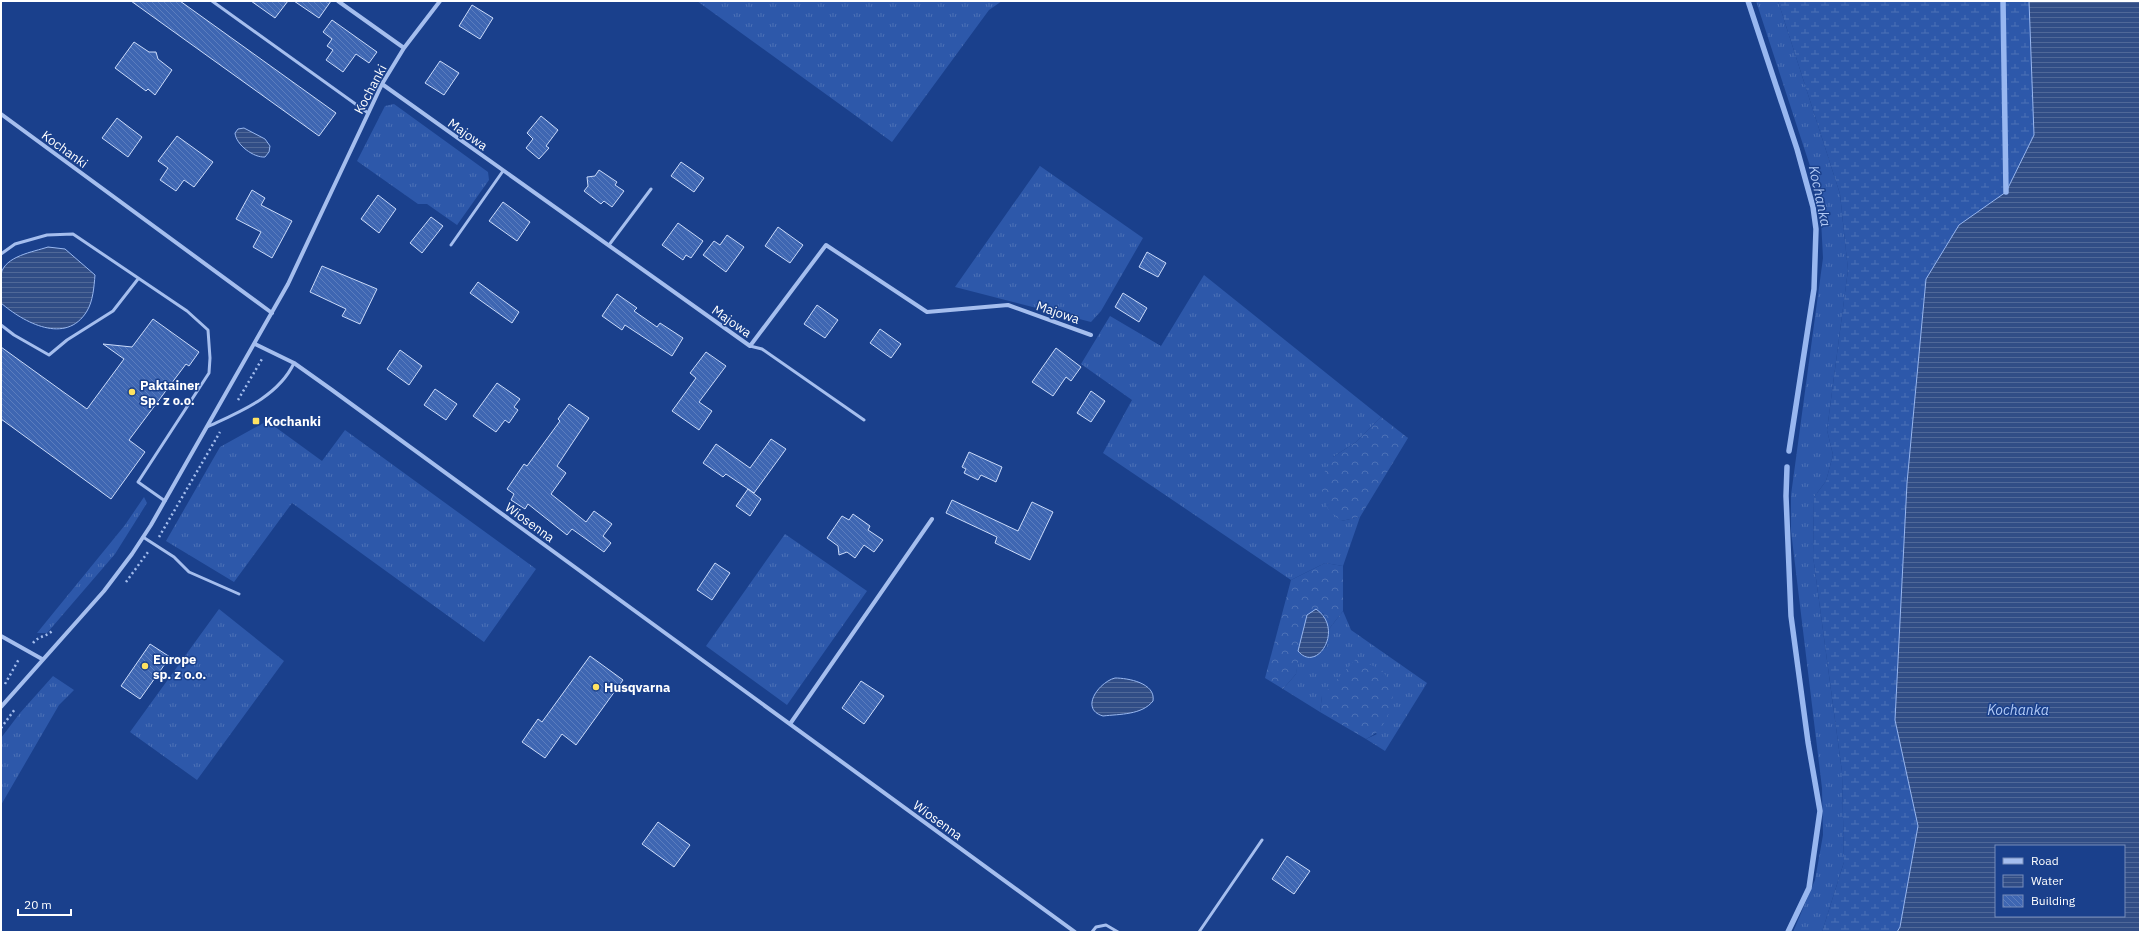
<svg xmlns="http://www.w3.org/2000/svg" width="2141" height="933" viewBox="0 0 2141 933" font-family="'IBM Plex Sans',sans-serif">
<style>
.grass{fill:url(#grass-tufts)}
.forest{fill:url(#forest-crowns)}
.wetland{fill:url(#wetland-marsh)}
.water{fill:url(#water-rules);stroke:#98b7f0;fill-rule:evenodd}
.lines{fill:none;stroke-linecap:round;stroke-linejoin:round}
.stream{stroke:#98b7f0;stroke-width:5.5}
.building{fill:url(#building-back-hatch);stroke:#cbdbfa}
.path{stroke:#a5beee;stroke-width:2.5;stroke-dasharray:2 3;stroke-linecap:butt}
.service{stroke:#a5beee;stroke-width:3}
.minor{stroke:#a5beee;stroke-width:4}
.poi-dot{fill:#ffe261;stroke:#1a408c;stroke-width:1.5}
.labels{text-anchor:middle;stroke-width:3;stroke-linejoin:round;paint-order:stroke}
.street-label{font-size:13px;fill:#fff;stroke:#1a408c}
.poi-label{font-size:13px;font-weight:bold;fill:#fff;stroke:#1a408c;text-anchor:start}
.water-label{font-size:14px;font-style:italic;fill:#b1c9f5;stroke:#1a408c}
</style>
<defs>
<pattern id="grass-tufts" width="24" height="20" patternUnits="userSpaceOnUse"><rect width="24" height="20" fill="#2d58aa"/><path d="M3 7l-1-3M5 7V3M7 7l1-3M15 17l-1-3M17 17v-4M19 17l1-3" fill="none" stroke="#4c71b7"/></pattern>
<pattern id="forest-crowns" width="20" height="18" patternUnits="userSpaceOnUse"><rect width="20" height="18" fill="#2d58aa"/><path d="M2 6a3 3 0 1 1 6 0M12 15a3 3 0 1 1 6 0" fill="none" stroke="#4c71b7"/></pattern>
<pattern id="wetland-marsh" width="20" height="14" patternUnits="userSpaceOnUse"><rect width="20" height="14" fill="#2d58aa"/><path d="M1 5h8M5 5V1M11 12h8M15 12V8" fill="none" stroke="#4c71b7"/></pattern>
<pattern id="water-rules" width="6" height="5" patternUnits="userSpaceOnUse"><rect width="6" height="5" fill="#314d86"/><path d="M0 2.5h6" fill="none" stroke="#506898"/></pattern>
<pattern id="building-back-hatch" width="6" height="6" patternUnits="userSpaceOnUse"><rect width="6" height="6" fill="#3e66b2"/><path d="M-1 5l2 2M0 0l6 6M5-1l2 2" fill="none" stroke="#5b7dbe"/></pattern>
</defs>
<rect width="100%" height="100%" fill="#1a408c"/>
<path class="grass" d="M697 1H1002L989 10 892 142Z
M1756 1H1778L1840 194 1848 270 1827 430 1833 455 1826 481 1814 497 1813 556 1842 772 1844 862 1822 932H1793L1815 880 1823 835 1822 788 1791 531V495L1823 258 1821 219 1810 166Z
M394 104 488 172 489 180 457 225 427 204H418L357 161 385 106Z
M1040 166 1143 238 1101 311 1091 322 955 287Z
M1204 275 1381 417 1356 442 1333 457 1341 521 1360 517 1343 566 1325 563 1291 580 1103 453 1132 400 1081 364 1110 316 1161 346Z
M267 421 322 461 345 430 536 569 484 642 292 503 234 582 166 541 220 447Z
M144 497 147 503 115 554 47 633H37L125 525Z
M785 534 867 591 787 705 706 646Z
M219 609 284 661 197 780 130 732Z
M1343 611 1351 630 1427 683 1385 751 1366 739 1377 734 1322 696 1320 712 1283 689 1296 674 1298 651 1307 656 1319 654 1327 646 1329 629Z
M53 676 74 690 59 705 1 805V738L20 713Z"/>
<path class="forest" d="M1381 417 1408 438 1360 517 1341 521 1328 509 1319 482 1333 457 1356 442Z
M1325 563 1343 566V611L1329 629 1323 613 1304 625 1296 674 1283 689 1265 678 1291 580Z
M1356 659 1381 669 1395 688C1389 710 1388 729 1366 739L1320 712 1322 696Z"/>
<path class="wetland" d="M1778 1H2029L2034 135 2006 192 1959 225 1926 279 1907 483 1895 720 1918 826 1900 927 1897 932H1822L1844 862 1842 772 1813 556 1814 497 1826 481 1833 455 1827 430 1848 270 1840 194Z"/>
<path class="water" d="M2029 1H2140V932H1897L1900 927 1918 826 1895 720 1907 483 1926 279 1959 225 2006 192 2034 135ZM1996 846H2124V916H1996Z
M244 128 265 139 270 146 269 152 265 157C254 158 236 145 235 133L238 129Z
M48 247 65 249 95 275C94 287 93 301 87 311 66 346 23 322 1 303 1 294 0 283 1 274 5 256 33 252 48 247Z
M1316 609C1345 629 1317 674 1298 651L1307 615Z
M1115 678C1128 678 1156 683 1153 701 1142 715 1120 714 1103 716 1079 709 1099 682 1115 678Z"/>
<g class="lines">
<path class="stream" d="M1748 1 1797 149 1813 207 1816 229 1814 289 1789 451
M2003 1 2006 192
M1787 467 1786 496 1791 616 1808 742 1820 811 1809 888 1788 932"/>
</g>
<path class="building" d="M131 1H180L336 113 319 136Z
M251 1H288L275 18Z
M294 1H331L319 18Z
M472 5 493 18 480 39 459 26Z
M332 20 377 52 369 63 356 54 343 72 326 60 333 50 327 46 332 39 323 32Z
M134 42 149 52H156L158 59 172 70 155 95 148 89 146 91 115 68Z
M440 61 459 73 444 95 425 83Z
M541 116 558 130 546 146 549 148 539 159 526 148 533 139 527 133Z
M117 118 142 137 128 157 102 138Z
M177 136 213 162 194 187 184 180 176 191 160 180 168 168 158 161Z
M681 162 704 178 694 192 671 176Z
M599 170 617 182 615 185 624 191 612 207 604 201 601 204 584 191 588 186 587 177 595 176Z
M252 190 265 198 261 205 292 221 272 258 253 247 261 232 236 219Z
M378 195 396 209 379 233 361 219Z
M503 202 530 222 517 241 489 221Z
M431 217 443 226 422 253 410 243Z
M678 223 703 241 691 258 686 255 683 260 662 245Z
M778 227 803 245 790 263 765 246Z
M727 235 744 247 726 272 703 255 714 241 720 245Z
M1147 252 1166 263 1158 277 1139 267Z
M322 266 377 289 360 324 342 316 346 309 310 292Z
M478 282 519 312 512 323 470 293Z
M1123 293 1147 308 1139 322 1115 307Z
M617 294 637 308 634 311 657 327 660 323 683 338 672 356 625 325 622 330 602 316Z
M817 305 838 320 825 338 804 324Z
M153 319 199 352 189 366 186 364 129 440 145 452 111 499 1 419V347L87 409 124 359 103 344 132 347Z
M880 329 901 344 891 358 870 343Z
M1056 348 1081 367 1071 381 1066 377 1053 396 1032 382Z
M400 350 422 366 409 385 387 369Z
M706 352 726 366 699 402 712 411 699 430 672 411 696 378 690 373Z
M497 383 520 399 514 407 518 410 509 423 505 420 496 432 473 416Z
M435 389 457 404 446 420 424 405Z
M1091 391 1105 401 1091 422 1077 413Z
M569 404 589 418 557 466 566 473 551 494 586 522 594 511 612 524 603 536 611 543 604 552 572 529 567 535 528 504 525 509 511 500 514 494 507 489 524 464 527 466 560 421 558 419Z
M771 439 786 449 754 493 726 474 723 477 703 463 716 444 750 468Z
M969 452 1002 467 996 482 981 475 978 480 964 473 966 469 962 467Z
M748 489 761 499 750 516 736 506Z
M952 500 1018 531 1032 502 1053 512 1030 560 995 543 997 537 946 513Z
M853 514 870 526 868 530 883 540 874 552 864 545 855 558 847 552 839 555 838 546 827 538 842 516 849 520Z
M715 563 730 573 712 600 697 590Z
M150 644 170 657 140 699 121 686Z
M590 656 623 680 576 745 562 734 545 758 522 742 538 719 542 722Z
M861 681 884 696 864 724 842 708Z
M658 822 690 845 674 867 642 844Z
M1287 856 1310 871 1294 894 1272 879Z"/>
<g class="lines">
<path class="path" d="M238 400 262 359
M159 537 220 432
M126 582 148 552
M33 643C40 635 46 637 52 631
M5 684 19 659
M1 728 15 709"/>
<path class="service" d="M212 1 368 113
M451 245 503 171
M609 245 651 189
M1 254 15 244 47 235 73 234 187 311 208 330 210 358 209 373 138 482 165 501
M1 325 14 335 49 355 67 340 113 311 138 279
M750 346 762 349 864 420
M207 427C239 412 278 397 294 363
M143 537 174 557 189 572 239 594
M1092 932 1096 927 1106 925 1118 932
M1199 932 1262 840"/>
<path class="minor" d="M338 1 404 48
M382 84 750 346 826 245 927 312 1008 305 1091 335
M1 114 272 313
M255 344 294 363 332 390 1075 932
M1 636 42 659
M1 707 104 591 132 554 151 525 288 284 382 84 404 48 440 1
M790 724 932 519"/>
</g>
<g class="poi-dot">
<circle cx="132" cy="392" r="4"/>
<rect x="252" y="417" width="8" height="8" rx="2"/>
<circle cx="145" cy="666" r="4"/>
<circle cx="596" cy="687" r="4"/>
</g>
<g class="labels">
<g class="street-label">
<text transform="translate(370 89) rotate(-62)" y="5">Kochanki</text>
<text transform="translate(468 134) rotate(35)" y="5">Majowa</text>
<text transform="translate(65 149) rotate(36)" y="5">Kochanki</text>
<text transform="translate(1058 312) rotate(19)" y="5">Majowa</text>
<text transform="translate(732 321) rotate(35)" y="5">Majowa</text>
<text transform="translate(530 522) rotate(36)" y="5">Wiosenna</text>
<text transform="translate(938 820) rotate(36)" y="5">Wiosenna</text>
</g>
<g class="poi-label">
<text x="140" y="390">Paktainer<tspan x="140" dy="15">Sp. z o.o.</tspan></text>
<text x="264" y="426">Kochanki</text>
<text x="153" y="664">Europe<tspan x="153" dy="15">sp. z o.o.</tspan></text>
<text x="604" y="692">Husqvarna</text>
</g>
<g class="water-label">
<text transform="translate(1820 196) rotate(78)" y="5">Kochanka</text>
<text x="2018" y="715">Kochanka</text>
</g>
</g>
<rect width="2141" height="933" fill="none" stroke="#ffffff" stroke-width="4"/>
<rect x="1995" y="845" width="130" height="72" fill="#1a408c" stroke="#768cba"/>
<rect x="2003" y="858" width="20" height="6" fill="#a5beee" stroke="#768cba"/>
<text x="2031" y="865" font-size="12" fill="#ffffff">Road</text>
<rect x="2003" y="875" width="20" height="12" fill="url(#water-rules)" stroke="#768cba"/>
<text x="2031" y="885" font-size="12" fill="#ffffff">Water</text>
<rect x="2003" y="895" width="20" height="12" fill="url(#building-back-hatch)" stroke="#768cba"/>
<text x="2031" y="905" font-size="12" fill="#ffffff">Building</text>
<path d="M18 909v6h53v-6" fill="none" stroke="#ffffff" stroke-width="2"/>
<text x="24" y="909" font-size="12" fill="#ffffff" stroke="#1a408c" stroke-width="3" paint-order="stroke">20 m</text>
</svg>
